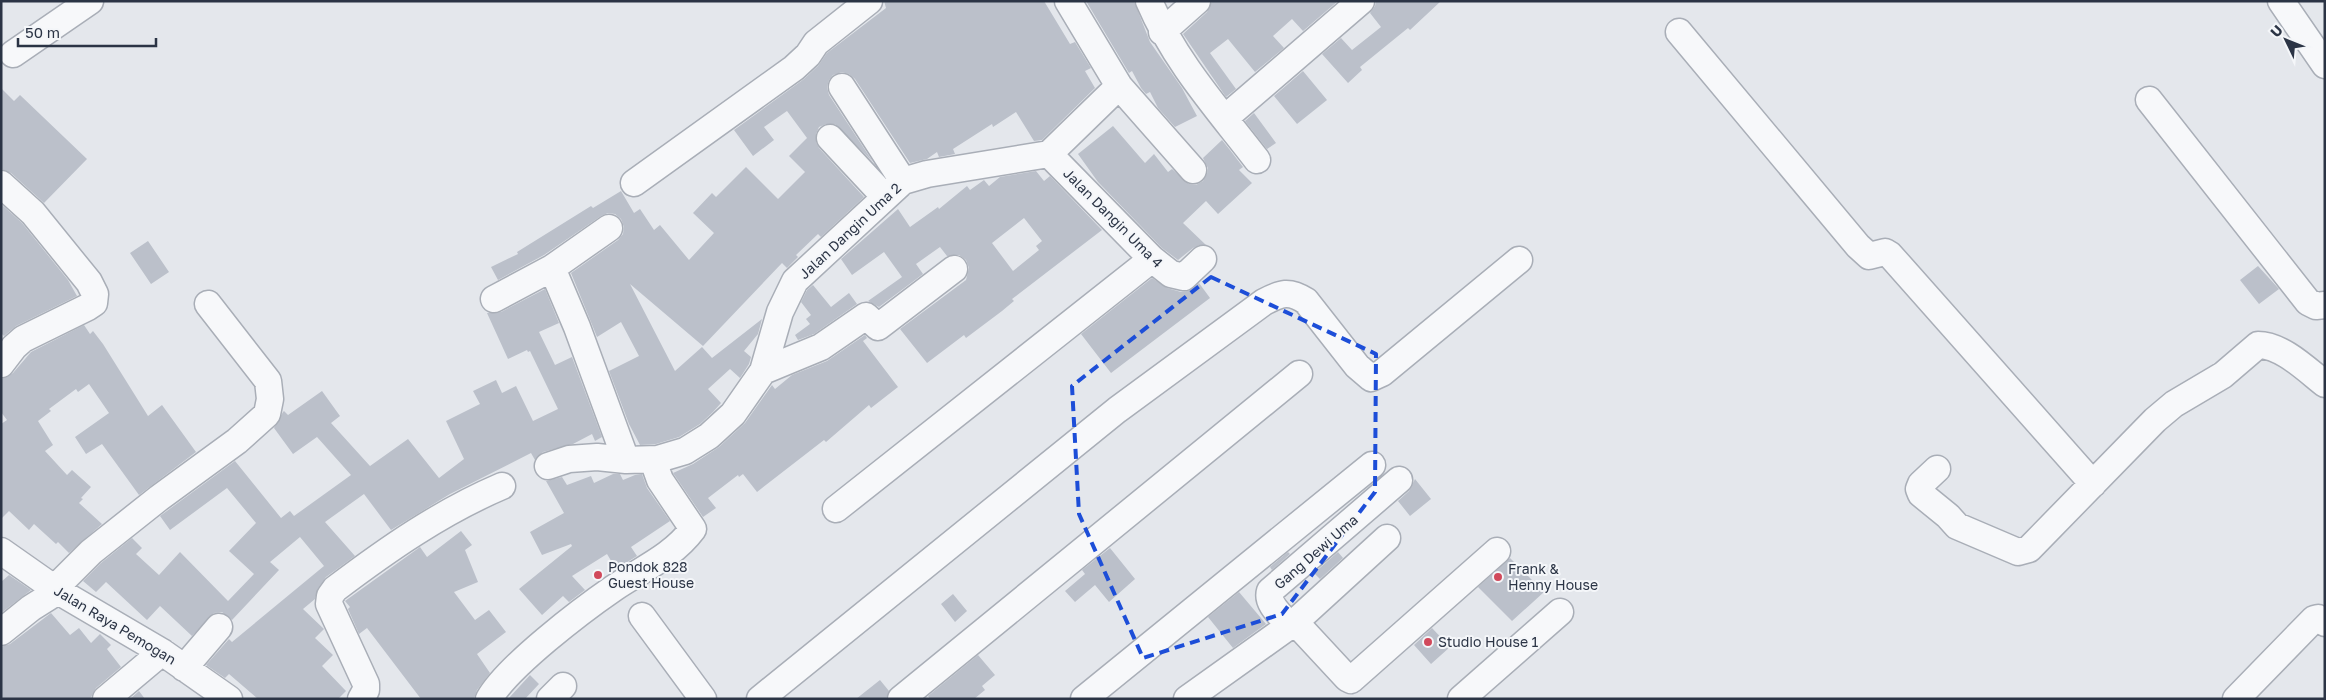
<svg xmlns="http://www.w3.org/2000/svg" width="2326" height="700" viewBox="0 0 2326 700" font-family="'Golos Text',sans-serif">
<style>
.building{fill:#bbc0ca;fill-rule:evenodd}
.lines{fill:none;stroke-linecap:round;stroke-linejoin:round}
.minor-casing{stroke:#a9aeb7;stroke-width:29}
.minor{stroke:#f7f8fa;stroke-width:26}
.marked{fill:none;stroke:#1d4ed8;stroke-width:4;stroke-dasharray:10 6;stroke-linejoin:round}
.poi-dot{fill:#d1495b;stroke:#f4f6f9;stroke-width:2}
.labels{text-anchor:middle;stroke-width:4;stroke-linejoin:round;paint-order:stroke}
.street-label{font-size:14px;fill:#2b3445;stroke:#f4f6f9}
.poi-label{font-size:14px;fill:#2b3445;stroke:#f4f6f9;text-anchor:start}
</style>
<rect width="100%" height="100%" fill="#e4e7ec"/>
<path class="building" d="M884 1H1044L1070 44 1075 42 1091 68 1085 71 1095 88 1042 140 1034 141 1016 112 993 127 992 124 953 149 955 154 939 157 937 152 927 159 910 163 855 79 849 74 842 72 833 75 829 80 827 87 829 95 873 162 835 124H826L819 127 816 134V142L819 148 864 197 821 237 818 234 796 255 798 257 787 268 782 263 703 346 630 284 675 371 702 347 712 358 762 319 758 334 744 351 751 357 749 364 740 378 730 369 708 389 721 403 713 412 700 424 679 437 656 444 640 445 629 424 609 371 639 356 621 322 597 337 571 273 618 240 623 234 624 227 621 219 615 214 608 213 601 216 544 255 498 280 491 267 518 254 517 252 591 206 593 208 621 191 634 213 640 209 654 230 660 225 689 260 714 233 693 213 712 193 716 197 746 167 778 199 805 172 789 156 807 138 787 111 764 127 774 140 753 156 734 130 804 79 818 66 827 53 886 8Z
M1086 1H1134L1150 42 1182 88 1197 116 1175 127 1158 108 1150 92 1146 94 1141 88 1132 71 1129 73Z
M1212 1H1338L1303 31 1292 19 1273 36 1284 48 1255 72 1228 39 1210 53 1236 89 1226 97 1183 34 1207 12Z
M1376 1H1441L1410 30 1408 28 1360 67 1362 70 1348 83 1322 54 1341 38 1352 50 1381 27 1370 13 1375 6Z
M1303 71 1327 100 1297 124 1274 96Z
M1 88 14 101 20 95 87 159 44 203 11 173 1 169Z
M1254 113 1276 143 1267 149 1245 121Z
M1113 126 1145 163 1154 154 1168 172 1172 169 1189 184 1196 185 1203 181 1207 174 1208 168 1203 158 1222 140 1230 150 1243 167 1239 170 1252 183 1218 214 1206 201 1183 223 1206 245H1199L1193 248 1178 260 1162 248 1098 182 1078 154Z
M1036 171 1044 181 1050 176 1102 230 1012 299 1014 301 1002 311 966 338 964 335 927 363 900 329 966 280 969 268 966 260 959 255 947 256 940 247 916 264 923 274 879 307 868 301 902 277 884 252 852 275 841 259 898 209 910 227 938 207 939 209 967 186 970 190 984 180 989 186 1000 177ZM1024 218 1042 241 1036 246 1039 250 1013 271 992 243Z
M1 204 22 223 68 280 77 296 16 326 4 336 1 333Z
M148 241 169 272 151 284 130 253Z
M2258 266 2279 289 2259 304 2240 280Z
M1152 278 1167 288 1181 292 1188 291 1199 283 1210 298 1111 373 1081 334Z
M813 285 831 307 849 293 857 304 814 334 798 340 795 335 810 324 806 319 811 315 801 302 807 290Z
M545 289 559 323 539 332 555 365 572 357 602 437 595 441 592 434 573 444 543 452 535 460 531 453 450 494 391 530 364 494 325 522 355 556 326 577 318 588 315 599 303 609 324 629 315 638 333 655 322 666 346 691 338 699H258L229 674 225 678 206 665 229 639 232 642 324 566 300 537 270 562 279 570 232 620 222 612 214 613 192 636 160 606 147 620 106 582 96 592 83 581 101 563 132 538 142 548 136 554 159 575 180 552 228 601 254 574 229 551 256 523 227 488 170 530 160 516 235 461 281 518 290 511 294 516 351 475 317 437 293 454 274 428 283 412 284 411 288 415 322 391 340 416 331 423 370 466 408 439 439 478 464 459 446 421 480 404 473 391 496 380 502 393 516 386 533 421 558 409 530 351 528 352 527 350 508 359 487 313 501 312Z
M84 325 90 334 93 331 103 344 148 416 162 405 196 452 139 495 102 444 86 454 75 437 109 413 89 384 78 392 76 389 49 409 51 411 38 421 53 445 45 451 67 475 72 470 91 487 81 498 83 499 79 503 102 524 69 553 58 542 56 544 34 524 29 530 9 511 1 519V424L7 420 1 412V379L13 373 31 352Z
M865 335 867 338 863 341 898 387 871 408 869 405 826 442 824 440 757 492 743 474 739 477 738 475 708 498 716 508 703 517 673 473 693 464 719 447 745 423 772 385 775 389 792 375 827 361Z
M613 474H620L623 480 635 475 642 474 647 488 670 521 631 547 637 556 616 569 607 554 572 576 585 590 569 602 563 596 542 615 519 589 572 546 571 544 542 555 530 532 564 513 546 481 562 477 567 485 591 476 594 483Z
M1415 479 1431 499 1410 516 1398 501 1409 491Z
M461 531 472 545 465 550 478 582 454 592 475 620 489 610 506 632 477 654 490 673 477 690 474 699H421L367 628 359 634 348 609 350 607 345 601 420 547 427 557Z
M1110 548 1135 579 1109 602 1095 585 1075 602 1065 591 1085 574 1082 570Z
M1288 552 1290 554 1272 570 1270 567Z
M1338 552 1343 558 1320 579 1314 573Z
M1510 558 1544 592 1512 621 1478 587Z
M9 575 31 590 1 613V582Z
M1239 592 1266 624 1233 648 1208 617Z
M953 594 967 611 955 622 941 604Z
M51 613 70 635 79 628 91 643 100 634 111 645 107 649 121 667 96 688 90 699H1V647L10 644Z
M1432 628 1450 647 1431 664 1414 645Z
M978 655 995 675 982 686 985 690 974 699H930L928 696Z
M530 675 539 684 525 699H508Z
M880 680 889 691 886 699H856Z
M139 691 145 699H130Z"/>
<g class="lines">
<g class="minor-casing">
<path id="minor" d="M1068 1 1119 86 1193 170
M1149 1C1175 62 1217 108 1257 160
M2281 1 2325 65
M1162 32 1197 1
M1679 32 1858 246 1869 256 1885 252 1890 255 2093 484
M13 54 90 1
M842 87 903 181
M2149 100 2308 302 2316 306 2325 305
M1225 118 1361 1
M830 138 885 197
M1049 154 1152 259 1171 274 1184 277 1203 259
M1049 154 1119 86
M634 183 794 68 808 55 816 43 869 1
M1 184 33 213 89 282 95 294 94 303 88 307 23 339 14 347 1 364
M552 268 577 327 626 460
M494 299 552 268 609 228
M763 371 821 347 866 316 878 327 954 269
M548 466 569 459 597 457 626 460 658 459 685 451 709 436 733 414 763 371 780 312 795 281 903 181 927 174 1049 154
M1937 469 1921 484 1919 489 1921 494 1948 516 1957 526 2018 552 2029 549 2155 420 2174 404 2223 375 2258 345C2282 345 2307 370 2325 384
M836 509 1152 259
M1 551 58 591 162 652 229 699
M54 589 91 552 159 498 237 441 267 414 270 399 268 381 208 304
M642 616 703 699
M1295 622 1347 678 1351 680 1497 551
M1290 626C1282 616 1266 604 1270 591L1399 480
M1 632 31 608 58 591
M184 668 219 627
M106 699 162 652
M361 699 366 690V684L329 604 330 596 335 589C388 549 441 512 502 486
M489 699C508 666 582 610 614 588 642 569 672 557 693 529L660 480 655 466 658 459
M550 699 563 686
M760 699 1117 410 1264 302C1281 293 1289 290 1306 301L1357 366 1371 378 1382 373 1519 260
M901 699 1299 374
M1084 699 1372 465
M1187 699 1295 622 1387 538
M1461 699 1560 612
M2236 699 2314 619 2318 618 2325 623"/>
</g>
<use href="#minor" class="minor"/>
</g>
<path class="marked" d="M1211 277 1376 354 1375 492 1282 614 1143 658 1079 514 1072 386Z"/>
<g class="poi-dot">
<circle cx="598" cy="575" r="5"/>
<circle cx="1498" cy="577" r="5"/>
<circle cx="1428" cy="642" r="5"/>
</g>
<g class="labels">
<g class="street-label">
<text transform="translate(1113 218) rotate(45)" y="5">Jalan Dangin Uma 4</text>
<text transform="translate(850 231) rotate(-43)" y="5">Jalan Dangin Uma 2</text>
<text transform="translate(1316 552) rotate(-41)" y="5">Gang Dewi Uma</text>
<text transform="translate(115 625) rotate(31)" y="5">Jalan Raya Pemogan</text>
</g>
<g class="poi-label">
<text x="608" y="572">Pondok 828<tspan x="608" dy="16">Guest House</tspan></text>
<text x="1508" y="574">Frank &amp;<tspan x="1508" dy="16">Henny House</tspan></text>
<text x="1438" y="647">Studio House 1</text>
</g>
</g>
<rect width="2326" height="700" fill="none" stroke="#2b3445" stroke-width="5"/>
<g transform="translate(2286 40) rotate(313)" stroke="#f4f6f9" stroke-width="4" paint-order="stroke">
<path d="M0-4L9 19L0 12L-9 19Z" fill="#2b3445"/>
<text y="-8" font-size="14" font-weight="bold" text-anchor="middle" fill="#2b3445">U</text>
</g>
<path d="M18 38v8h138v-8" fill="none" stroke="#2b3445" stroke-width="2.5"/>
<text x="25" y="38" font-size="15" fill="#2b3445" stroke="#f4f6f9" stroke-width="4" paint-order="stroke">50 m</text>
</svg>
